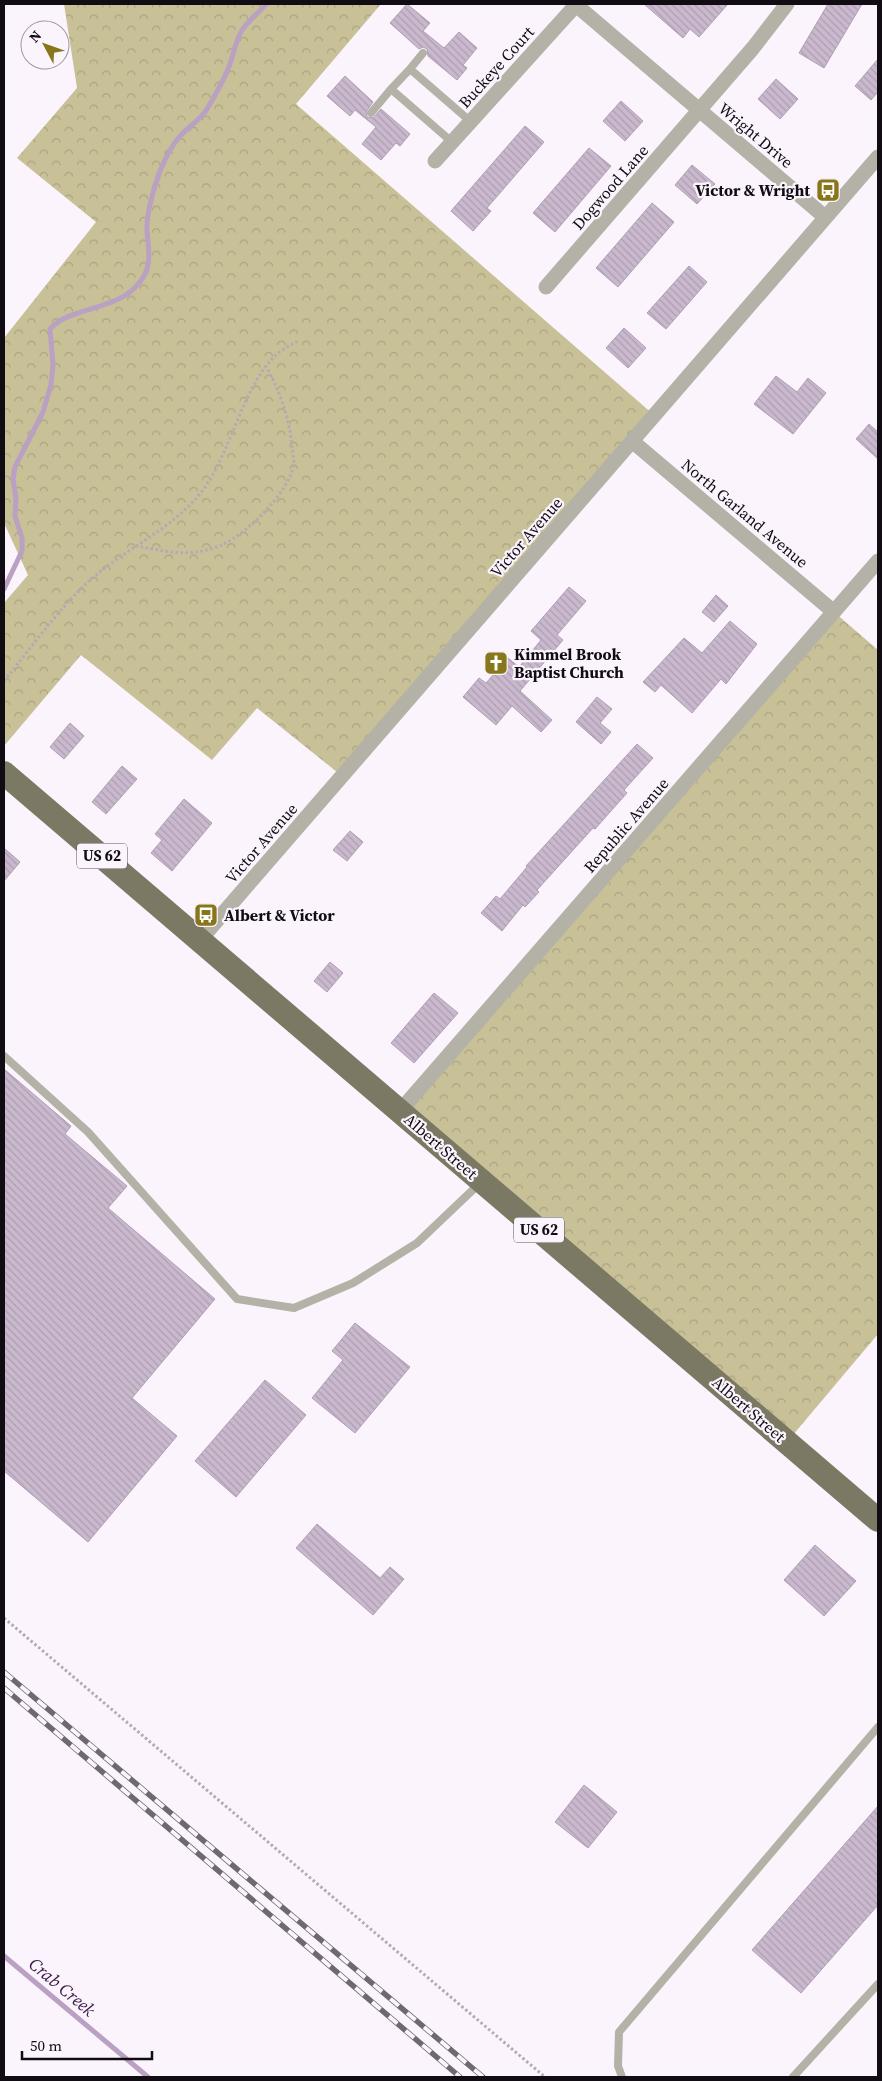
<svg xmlns="http://www.w3.org/2000/svg" width="882" height="2081" viewBox="0 0 882 2081" font-family="'Source Serif 4',serif">
<style>
.forest{fill:url(#forest-crowns)}
.lines{fill:none;stroke-linecap:round;stroke-linejoin:round}
.stream{stroke:#baa0c2;stroke-width:5}
.building{fill:url(#building-back-hatch);stroke:#b09fb4}
.path{stroke:#b1abb3;stroke-width:3;stroke-dasharray:2.5 2.5;stroke-linecap:butt}
.service{stroke:#b4b2a7;stroke-width:8}
.minor{stroke:#b4b2a7;stroke-width:15}
.primary{stroke:#7b7864;stroke-width:24}
.rail-casing{stroke:#6e6870;stroke-width:5.5}
.rail{stroke:#fbf4fd;stroke-width:4;stroke-dasharray:11;stroke-linecap:butt}
.labels{text-anchor:middle;stroke-width:4.5;stroke-linejoin:round;paint-order:stroke}
.shield{fill:#fbf4fd;stroke:#575259;stroke-width:1}
.shield-label{font-size:15px;font-weight:bold;fill:#110c13}
.street-label{font-size:16px;fill:#110c13;stroke:#fbf4fd}
.poi-label{font-size:16px;font-weight:bold;fill:#110c13;stroke:#fbf4fd;text-anchor:start}
.water-label{font-size:18px;font-style:italic;fill:#3d1b47;stroke:#fbf4fd}
</style>
<defs>
<pattern id="forest-crowns" width="20" height="18" patternUnits="userSpaceOnUse" patternTransform="scale(1.25)"><rect width="20" height="18" fill="#c8c097"/><path d="M2 6a3 3 0 1 1 6 0M12 15a3 3 0 1 1 6 0" fill="none" stroke="#aba481"/></pattern>
<pattern id="building-back-hatch" width="6" height="6" patternUnits="userSpaceOnUse" patternTransform="scale(1.25)"><rect width="6" height="6" fill="#cab9ce"/><path d="M-1 5l2 2M0 0l6 6M5-1l2 2" fill="none" stroke="#ac9eb0"/></pattern>
</defs>
<rect width="100%" height="100%" fill="#fbf4fd"/>
<path class="forest" d="M64 4H381L296 104 654 415 342 776 257 708 212 760 81 655 4 746V603L28 575 4 523V338L96 222 17 158 77 88Z
M834 612 878 650V1334L787 1442 400 1111Z"/>
<g class="lines">
<path class="stream" d="M4 589 22 551V538L15 516 16 498 13 479 15 467 43 412 51 385 53 365 50 329C72 304 123 313 144 276 152 261 148 246 147 231 146 217 151 199 155 186 160 168 170 146 183 133 191 125 202 118 207 109 216 94 226 77 231 61 234 51 236 41 241 32 246 22 258 14 266 4
M4 1956 148 2077"/>
</g>
<path class="building" d="M407 4 430 23 423 31 444 48 459 32 477 48 463 65 467 68 457 80 428 56 427 49 423 47 419 49 390 23Z
M644 4H728L699 37 690 29 683 38Z
M828 4H862L824 68 799 53Z
M878 59V92L871 100 855 86Z
M345 76 373 102 366 112 367 117 373 118 381 109 410 134 400 146 396 143 381 160 362 144 376 127 355 110 350 116 327 96Z
M776 79 798 99 780 119 758 99Z
M621 101 643 121 625 141 603 121Z
M525 126 544 142 487 208 491 211 473 231 451 211Z
M589 148 611 166 555 232 533 213Z
M692 165 715 184 697 204 675 185Z
M652 203 674 222 618 287 596 268Z
M689 266 707 282 666 329 647 313Z
M624 328 646 348 628 368 606 348Z
M776 376 797 392 808 378 826 393 793 434 754 404Z
M869 424 878 432V459L856 439Z
M569 587 586 601 557 635 563 640 520 691 552 720 541 732 512 706 496 725 463 697 479 678 486 683 508 658 519 667 541 640 531 631Z
M716 595 728 606 714 622 702 612Z
M730 621 757 644 726 684 721 679 692 713 661 685 655 692 643 682 684 638 702 653Z
M597 697 612 709 600 723 611 732 601 744 576 722Z
M70 723 84 736 64 759 50 747Z
M637 744 653 758 624 790 627 793 595 829 593 828 537 890 539 892 525 907 523 905 502 931 481 913 496 896 500 899 527 867 526 866Z
M122 766 137 779 106 814 92 802Z
M184 799 212 823 172 871 151 853 162 840 155 834Z
M350 831 363 842 347 861 333 850Z
M4 848 20 862 4 881Z
M330 962 343 973 327 992 314 981Z
M434 993 458 1013 414 1063 391 1043Z
M4 1069 71 1126 65 1134 127 1186 108 1208 215 1299 132 1398 177 1436 88 1542 4 1471Z
M355 1323 410 1367 355 1433 312 1398 343 1360 332 1351Z
M265 1380 306 1415 236 1497 195 1461Z
M317 1524 380 1578 390 1567 404 1579 373 1615 296 1548Z
M815 1545 856 1581 824 1616 784 1580Z
M584 1785 617 1812 588 1848 555 1822Z
M878 1806V1905L801 1993 752 1950Z"/>
<g class="lines">
<path class="path" d="M136 546C155 549 177 555 196 552 204 551 215 548 222 545 247 533 289 493 294 464 294 459 292 451 292 445 288 414 281 394 266 366
M4 681C31 648 56 612 87 583 124 548 178 528 207 484 232 447 244 385 276 355 282 349 291 345 298 341
M4 1618 545 2077"/>
<path class="service" d="M410 69 423 53
M371 113 391 89
M452 142 391 89 410 69 470 121
M4 1056 88 1132 237 1299 294 1308 353 1283 417 1243 479 1184
M622 2077 618 2066 619 2032 878 1727
M793 2077 878 1984"/>
<path class="minor" d="M435 161 576 5 825 217
M546 287 753 48 787 4
M632 441 834 612
M200 940 878 157
M400 1111 878 561"/>
<path class="primary" d="M4 773 878 1520"/>
<g class="rail-casing">
<path id="rail" d="M4 1672 483 2077
M4 1688 460 2077"/>
</g>
<use href="#rail" class="rail"/>
</g>
<defs>
<g id="bus-square" transform="scale(1.25)"><rect x="-9" y="-9" width="18" height="18" rx="4" fill="#87761a" stroke="#fbf4fd"/><path d="M-5-6H5V4H4V6H2V4H-2V6H-4V4H-5ZM-3.5-4V0h7V-4ZM-3.5 1.2v1.5H-2V1.2ZM2 1.2v1.5H3.5V1.2Z" fill="#fff"/></g>
<g id="church-square" transform="scale(1.25)"><rect x="-9" y="-9" width="18" height="18" rx="4" fill="#87761a" stroke="#fbf4fd"/><path d="M-1.2-6h2.4v3.5h3.3v2.4h-3.3V6h-2.4V-.1h-3.3v-2.4h3.3Z" fill="#fff"/></g>
</defs>
<g fill-rule="evenodd">
<use href="#bus-square" x="828" y="190"/>
<use href="#church-square" x="496" y="663"/>
<use href="#bus-square" x="206" y="915"/>
</g>
<g class="labels">
<g class="shield">
<rect x="77" y="843.5" width="50" height="25" rx="4"/>
<rect x="514" y="1217.5" width="50" height="25" rx="4"/>
</g>
<g class="shield-label">
<text x="102" y="861">US 62</text>
<text x="539" y="1235">US 62</text>
</g>
<g class="street-label">
<text transform="translate(496 67) rotate(-48)" y="6">Buckeye Court</text>
<text transform="translate(756 135) rotate(40)" y="6">Wright Drive</text>
<text transform="translate(610 187) rotate(-49)" y="6">Dogwood Lane</text>
<text transform="translate(745 513) rotate(40)" y="6">North Garland Avenue</text>
<text transform="translate(526 537) rotate(-49)" y="6">Victor Avenue</text>
<text transform="translate(626 825) rotate(-49)" y="6">Republic Avenue</text>
<text transform="translate(261 843) rotate(-49)" y="6">Victor Avenue</text>
<text transform="translate(441 1146) rotate(41)" y="6">Albert Street</text>
<text transform="translate(749 1409) rotate(41)" y="6">Albert Street</text>
</g>
<g class="poi-label">
<text x="810" y="196" text-anchor="end">Victor &amp; Wright</text>
<text x="514" y="660">Kimmel Brook<tspan x="514" dy="18">Baptist Church</tspan></text>
<text x="224" y="921">Albert &amp; Victor</text>
</g>
<g class="water-label">
<text transform="translate(62 1987) rotate(40)" y="6">Crab Creek</text>
</g>
</g>
<rect width="882" height="2081" fill="none" stroke="#110c13" stroke-width="10"/>
<g transform="translate(45 45) rotate(311)"><circle r="24" fill="#fbf4fd" stroke="#9d979f"/>
<path d="M0-4L9 19L0 12L-9 19Z" fill="#87761a"/>
<text y="-8" font-size="14" font-weight="bold" text-anchor="middle" fill="#110c13">N</text>
</g>
<path d="M22 2051v8h130v-8" fill="none" stroke="#110c13" stroke-width="2.5"/>
<text x="30" y="2051" font-size="15" fill="#110c13" stroke="#fbf4fd" stroke-width="4" paint-order="stroke">50 m</text>
</svg>
